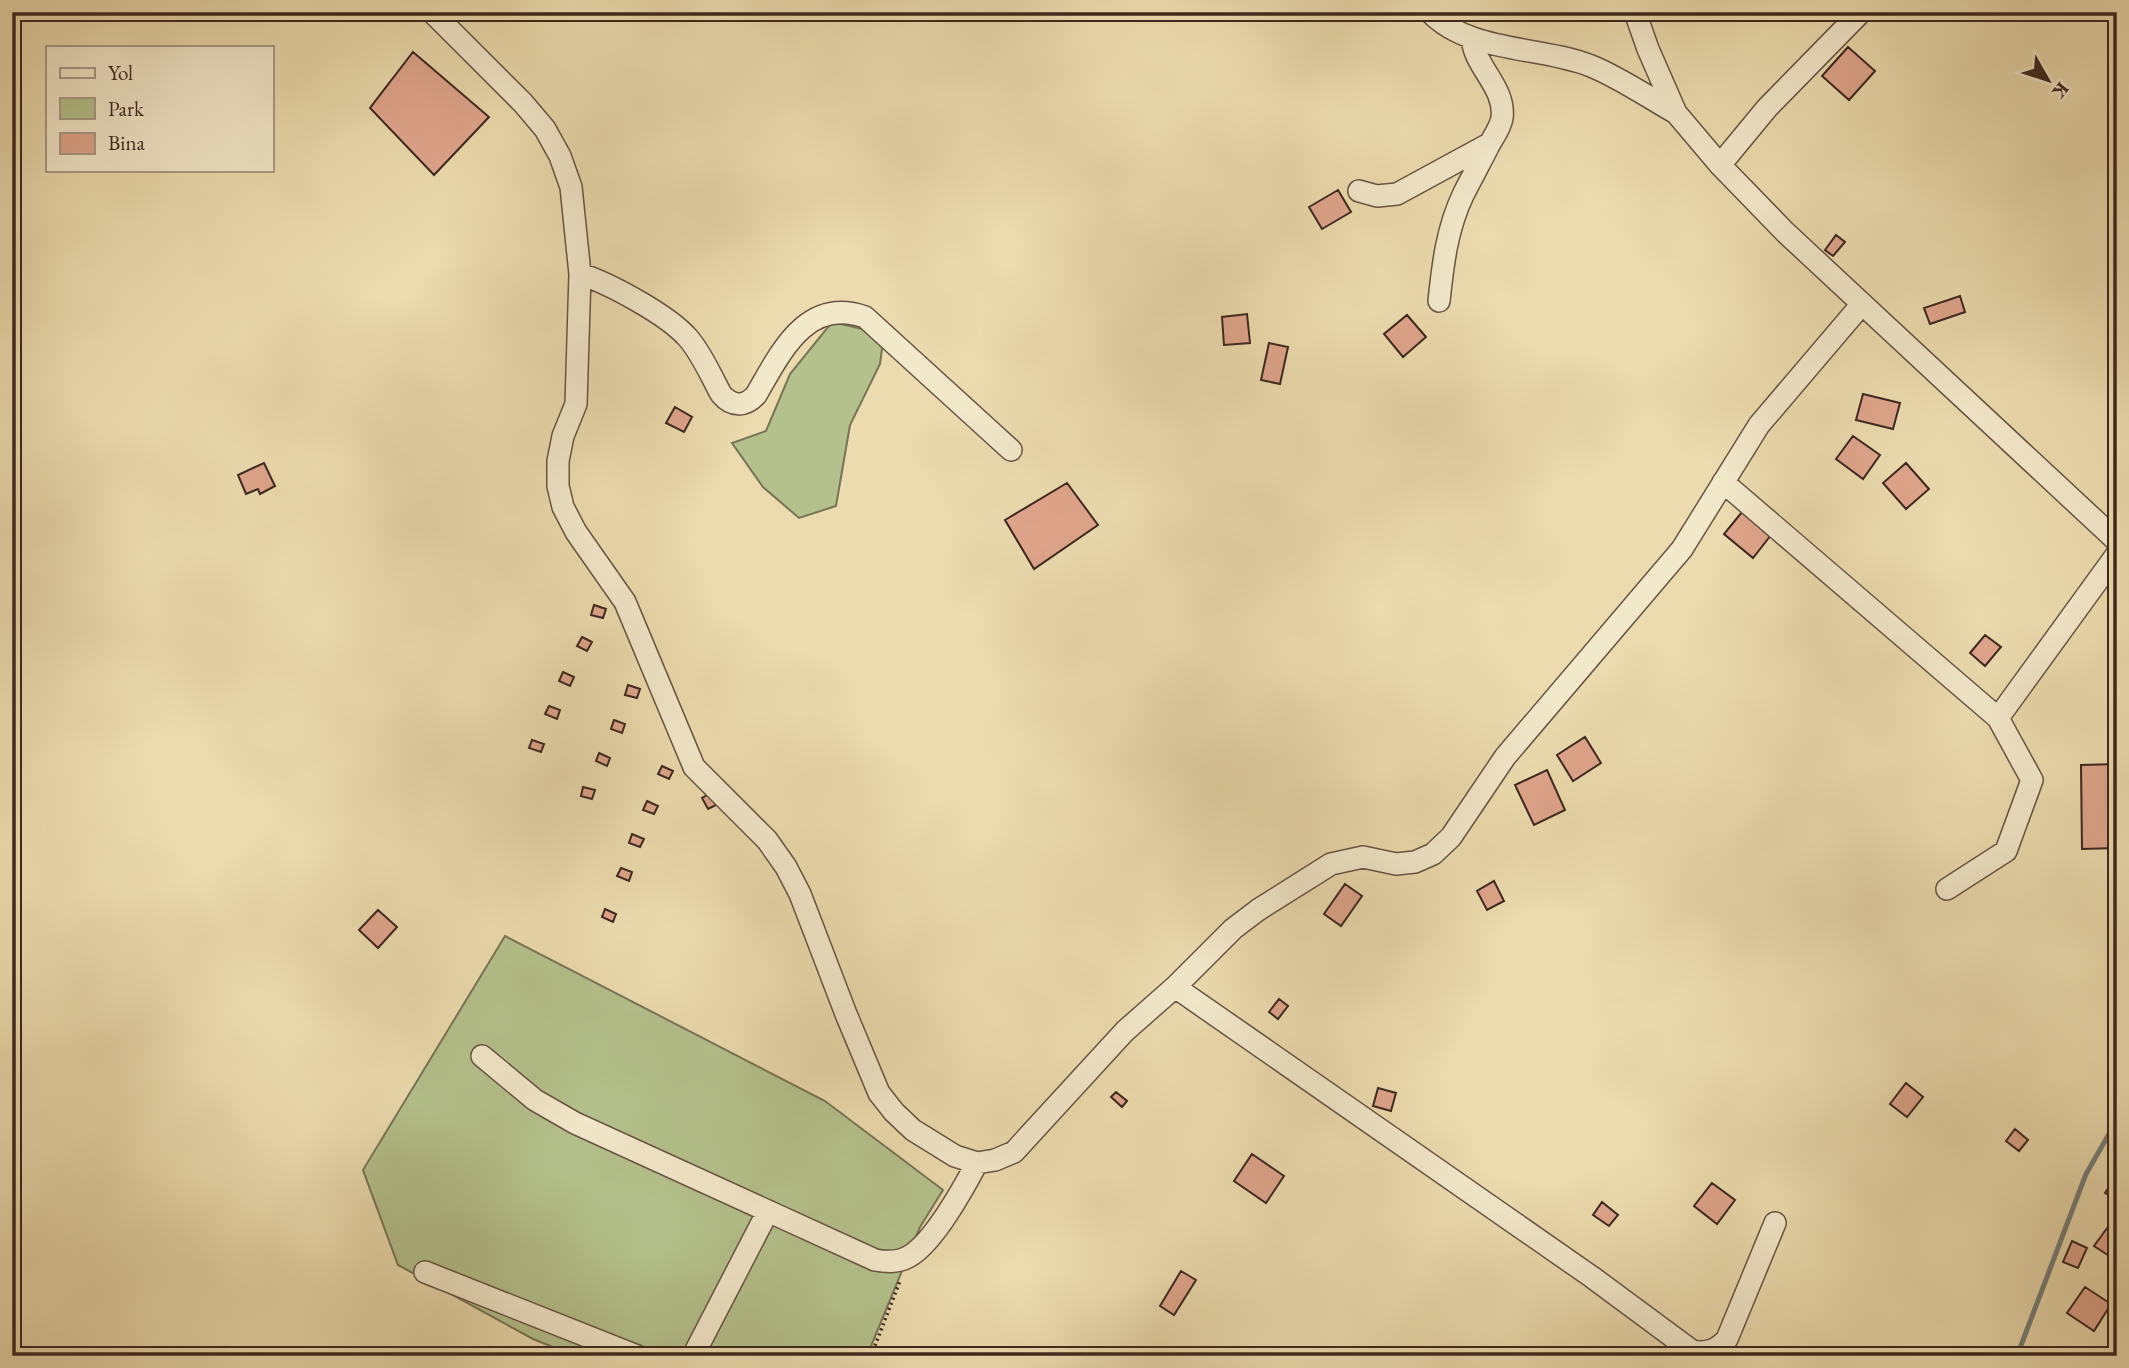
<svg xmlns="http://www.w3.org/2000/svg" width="2129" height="1368" viewBox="0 0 2129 1368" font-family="'EB Garamond',serif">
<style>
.green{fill:#b4c18c;stroke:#787456;stroke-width:2}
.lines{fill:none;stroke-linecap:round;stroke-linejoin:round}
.stream{stroke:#767f79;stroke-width:5}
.building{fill:#dfa58c;stroke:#3c271f;stroke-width:2}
.minor-casing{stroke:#685443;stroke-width:24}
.path{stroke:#3c271f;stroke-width:3.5;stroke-dasharray:2 3.5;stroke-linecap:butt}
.minor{stroke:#f2e8ca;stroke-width:21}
</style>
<rect width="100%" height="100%" fill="#ebdbae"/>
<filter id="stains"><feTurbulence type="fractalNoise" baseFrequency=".00286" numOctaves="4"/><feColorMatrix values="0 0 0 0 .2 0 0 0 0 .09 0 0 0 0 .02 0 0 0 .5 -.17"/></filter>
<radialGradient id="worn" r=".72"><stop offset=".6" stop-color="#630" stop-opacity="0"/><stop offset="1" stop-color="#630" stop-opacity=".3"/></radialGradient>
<path class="green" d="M832 322 884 334 880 364 850 425 836 506 799 518 763 487 732 443 766 431 790 374Z
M505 936 825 1101 943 1190 920 1227 867 1356H575L533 1339 398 1265 363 1170Z"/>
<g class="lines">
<path class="stream" d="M2017 1356 2086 1174 2117 1120"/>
</g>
<path class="building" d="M1848 47 1875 71 1849 100 1822 76Z
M413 52 489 117 434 175 370 108Z
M1338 190 1351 212 1322 229 1309 207Z
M1836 235 1845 242 1833 256 1825 250Z
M1960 296 1965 312 1930 324 1924 308Z
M1247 314 1250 343 1224 345 1222 317Z
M1407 315 1426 337 1403 357 1384 334Z
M1269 343 1288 347 1280 384 1261 380Z
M1863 394 1900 403 1893 429 1856 420Z
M675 407 692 417 684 432 666 423Z
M1853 436 1880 455 1863 479 1836 459Z
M264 463 275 486 260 494 258 489 246 494 238 475Z
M1906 463 1929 489 1906 509 1883 483Z
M1067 483 1098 525 1034 569 1005 520Z
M1742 512 1771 535 1753 558 1724 534Z
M594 605 606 609 603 618 591 615Z
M1985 635 2001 647 1985 666 1970 653Z
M582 637 592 642 587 651 577 646Z
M563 672 574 677 570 686 559 681Z
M628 685 640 689 637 698 625 695Z
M549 706 560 710 557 719 545 714Z
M614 720 625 724 622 733 611 729Z
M1585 737 1601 763 1573 781 1557 755Z
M532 740 544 744 541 752 529 748Z
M599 753 610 758 607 766 596 761Z
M2117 764V848L2082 849 2081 765Z
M662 766 673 771 669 779 658 774Z
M1547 770 1565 810 1534 825 1515 785Z
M583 787 595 790 592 799 581 796Z
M709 794 716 805 708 809 702 798Z
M647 801 658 806 654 814 643 810Z
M632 834 644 839 640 847 629 843Z
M621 868 632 872 629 881 617 876Z
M1494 881 1504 901 1487 910 1477 891Z
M1345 884 1362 896 1341 926 1324 914Z
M605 909 616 914 613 922 602 917Z
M378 910 397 927 378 948 359 930Z
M1279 999 1288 1006 1278 1019 1269 1012Z
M1906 1083 1923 1097 1907 1117 1890 1104Z
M1378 1088 1396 1093 1391 1111 1373 1106Z
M1116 1092 1127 1101 1122 1107 1111 1097Z
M2015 1129 2028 1140 2019 1151 2006 1141Z
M1252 1154 1284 1176 1266 1203 1234 1181Z
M2117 1175V1200L2105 1193Z
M1712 1183 1735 1200 1717 1224 1694 1206Z
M1602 1202 1618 1215 1609 1226 1593 1215Z
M2113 1220 2117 1222V1256L2114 1259 2094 1246Z
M2072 1241 2087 1248 2078 1268 2063 1262Z
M1181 1271 1196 1280 1174 1315 1160 1306Z
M2085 1287 2111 1304 2094 1331 2067 1313Z"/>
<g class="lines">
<g class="minor-casing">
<path id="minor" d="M432 12 523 103 545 129 560 156 571 187 580 274 576 404 563 436 558 461V486L563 507 576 532 625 602 694 767 767 840 786 867 800 894 846 1014 879 1093 894 1112 913 1130 955 1156 977 1163 995 1160 1014 1152 1125 1031 1175 987 1233 929 1258 910 1331 864 1363 857 1396 864 1415 862 1433 854 1451 837 1505 757 1682 549 1759 425 1862 304
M1430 12C1469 53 1541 46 1591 66 1617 76 1651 99 1676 113
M1635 12 1648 49 1676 113 1720 165 1785 232 2117 541
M1720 165 1767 108 1861 12
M1359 191 1377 196 1397 194 1489 144
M580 274C609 283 668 315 688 338 702 354 711 376 721 394 732 407 745 407 756 395 780 354 806 296 865 317L1011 450
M1439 301C1443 263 1447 229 1463 195 1471 179 1480 163 1488 147 1493 137 1500 129 1502 118 1506 87 1474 67 1472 38
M1723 482 1998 718
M1947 889 2006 851 2032 780 1998 718 2117 554
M1175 987 1592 1277 1692 1351C1707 1354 1717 1350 1727 1339L1775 1223
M482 1056 535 1100 575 1123 875 1260C886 1262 897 1263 908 1257 933 1244 963 1189 977 1163
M425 1272 637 1356
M693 1356 768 1211"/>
</g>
<path class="path" d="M871 1356 900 1281"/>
<use href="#minor" class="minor"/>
</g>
<rect width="2129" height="1368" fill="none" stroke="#ebdbae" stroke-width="42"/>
<rect x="14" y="14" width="2101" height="1340" fill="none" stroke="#3c271f" stroke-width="3.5"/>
<rect x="21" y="21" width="2087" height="1326" fill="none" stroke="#3c271f" stroke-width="2"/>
<rect x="46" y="46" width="228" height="126" fill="#f2e8ca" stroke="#a99b86" stroke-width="2"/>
<rect x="60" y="68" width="35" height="10" fill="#f2e8ca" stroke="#a99b86" stroke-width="2"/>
<text x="108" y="80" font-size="21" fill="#3c271f">Yol</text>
<rect x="60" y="98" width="35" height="21" fill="#b4c18c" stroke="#a99b86" stroke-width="2"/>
<text x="108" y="116" font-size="21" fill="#3c271f">Park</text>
<rect x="60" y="133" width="35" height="21" fill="#dfa58c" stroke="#a99b86" stroke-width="2"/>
<text x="108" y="150" font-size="21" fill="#3c271f">Bina</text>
<g transform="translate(2048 80) rotate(129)" stroke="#f2e8ca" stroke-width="5" paint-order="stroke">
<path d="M0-5L12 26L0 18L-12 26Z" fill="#3c271f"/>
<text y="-10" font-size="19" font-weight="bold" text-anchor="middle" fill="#3c271f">K</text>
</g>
<rect width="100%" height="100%" filter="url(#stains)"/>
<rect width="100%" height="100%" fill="url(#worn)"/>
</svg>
